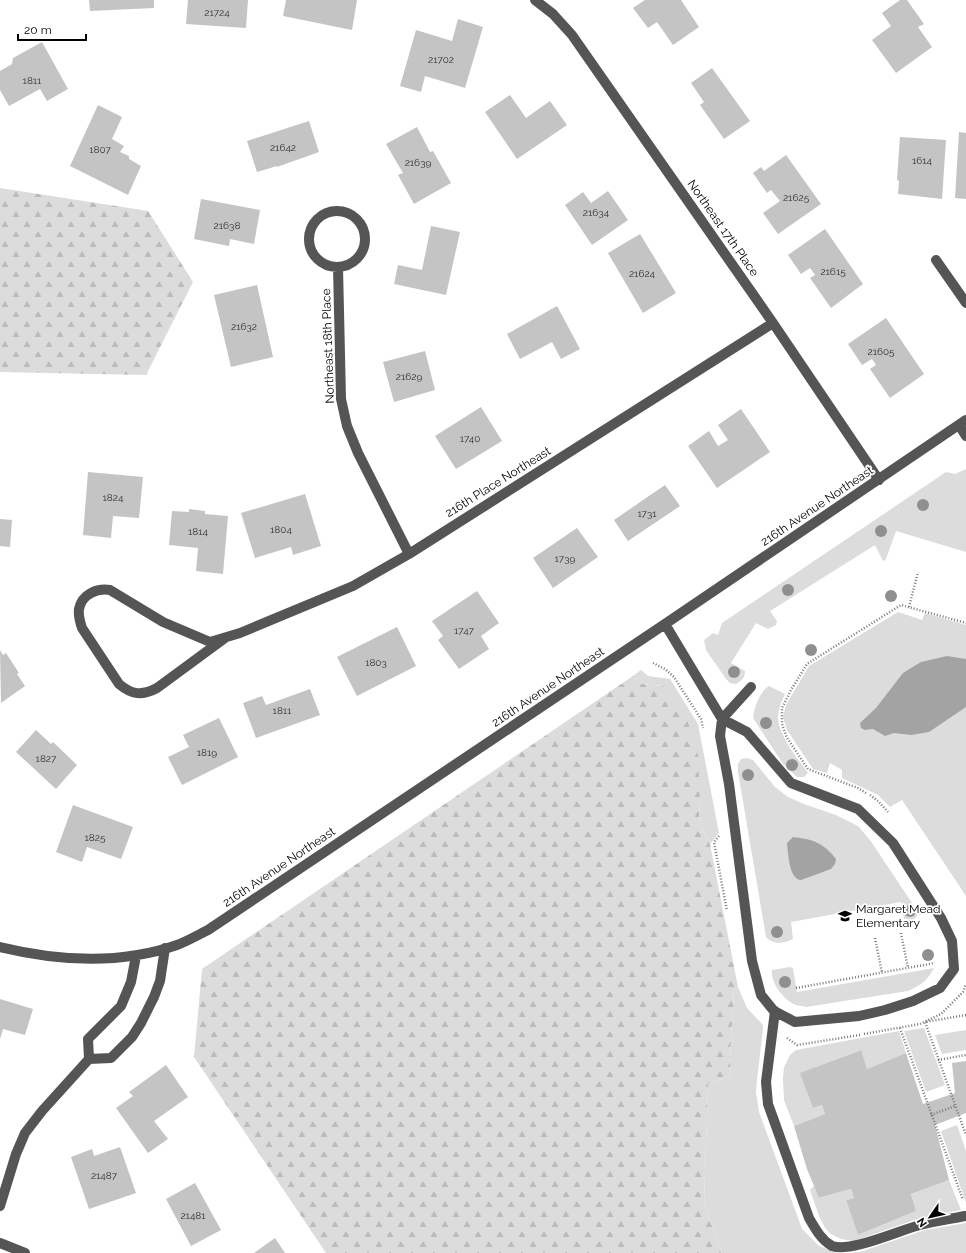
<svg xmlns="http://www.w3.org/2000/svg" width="966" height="1253" viewBox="0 0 966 1253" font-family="Raleway,sans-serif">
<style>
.green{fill:#dcdcdc}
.forest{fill:url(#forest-firs)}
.water{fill:#a3a3a3}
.building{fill:#c4c4c4}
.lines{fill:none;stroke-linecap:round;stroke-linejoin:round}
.path{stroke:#777;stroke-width:2.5;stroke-dasharray:1 2;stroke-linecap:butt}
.minor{stroke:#555;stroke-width:10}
.tree{fill:#8f8f8f}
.labels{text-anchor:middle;stroke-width:3.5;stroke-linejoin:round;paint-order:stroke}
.number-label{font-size:10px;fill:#313131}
.street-label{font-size:12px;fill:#000;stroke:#fff}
.poi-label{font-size:12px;fill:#000;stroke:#fff;text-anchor:start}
</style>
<defs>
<pattern id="forest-firs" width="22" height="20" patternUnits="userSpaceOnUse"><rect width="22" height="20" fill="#dcdcdc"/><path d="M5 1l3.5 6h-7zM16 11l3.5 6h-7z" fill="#bbb"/></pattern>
</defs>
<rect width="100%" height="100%" fill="#fff"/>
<path class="green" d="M966 469V552L896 531 886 559 883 561 875 545 770 611 777 621 776 625 768 629 756 623 731 663 745 671C745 678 742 680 736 684L730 683 726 679 706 650 704 640 713 633 718 635 722 623 946 472 955 474Z
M898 612 922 620 925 613 966 625V896L902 800 890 807 878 795 842 778V770L830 763 827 773 813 769 787 730 783 717 786 705 809 666Z
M641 670 648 676 670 679 698 724 719 833 710 844 704 833 699 816 700 802 663 686 642 684 633 676Z
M769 686 785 694C781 702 778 710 778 718 779 736 798 759 808 773L804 777H797L783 764 753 718C754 708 760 691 769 686Z
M747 758 753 760 775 787 788 797 804 804 836 815 858 826 870 840 916 909 917 916 913 920 904 919 901 902 791 922 793 939C784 944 773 945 766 937L738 772V764L741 759Z
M790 967 793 968 797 992 934 968C927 981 921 985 908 991L806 1007C803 1006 799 1006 796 1005 785 1001 770 983 772 970Z
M738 987 747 1008 763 1025V1029L757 1080 756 1092 759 1112 794 1207 802 1229 818 1245 835 1253H722L704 1204 708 1083 731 1076 730 1056 734 989Z
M924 1028 945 1085 926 1092 904 1031Z
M966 1030V1050L942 1054 935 1035Z
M899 1031 906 1053 867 1069 860 1050 801 1073 813 1108 822 1105 825 1114 794 1126 784 1100 783 1079 784 1067 790 1055 796 1050Z
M957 1125 966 1151V1203L941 1131Z
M949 1180 961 1210 920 1218 854 1241 841 1239 831 1234 825 1228 819 1216 810 1190 814 1186 820 1198 851 1189 854 1198 846 1200 858 1235 916 1211 911 1194Z
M966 1223V1253H850L860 1252 925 1230Z"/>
<path class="forest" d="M0 188 148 211 193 282 146 375 0 372Z
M633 676 642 684 663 686 687 719 698 755 700 802 699 816 704 833 710 844 738 987 734 989 730 1056 731 1076 708 1083 704 1204 722 1253H326L194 1057 202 969Z"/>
<path class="water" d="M947 656 966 659V707L929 732 911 735 894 733 885 736 873 729 865 730 861 728 860 723 876 708 903 673 921 662Z
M793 837C812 839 824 843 836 859L835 864 831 869 801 880C789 880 788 852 787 843Z"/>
<path class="building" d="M89 0H154V8L90 11Z
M188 0H248L246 28 186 24Z
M286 0H357L352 30 283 16Z
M645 0H681L699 27 673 45 657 22 648 28 633 8Z
M900 0H907L924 24 918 27 932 47 896 73 872 40 891 26 882 13Z
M458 19 483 27 465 88 425 76 421 92 400 86 416 30 452 41Z
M42 42 68 89 47 101 40 89 9 106 0 90V71L12 64 13 58Z
M712 68 750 121 724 139 700 105 704 102 691 83Z
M510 95 526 118 550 101 567 125 517 159 485 112Z
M98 105 122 117 112 139 124 146 120 152 129 156V159L141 166 128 195 70 166Z
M309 121 319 152 277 167V166L257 172 247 141Z
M417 127 430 152 433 151 451 183 414 204 398 175 403 173 386 144Z
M959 132 966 133V199L955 198Z
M900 137 946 140 942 199 898 194 899 181 897 180Z
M786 155 821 204 778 234 763 213 780 201 771 190 767 193 753 173 761 167 764 171Z
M608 191 628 220 592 245 565 205 583 192 591 203Z
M201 199 260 210 254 244 230 239 229 246 194 239Z
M431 226 460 232 446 295 394 284 398 265 422 270Z
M825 229 863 284 831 308 810 278 815 275 810 268 801 274 788 255Z
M640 234 676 293 643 313 608 253Z
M257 285 273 357 231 367 214 295Z
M557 306 580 349 561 359 552 342 520 359 507 334Z
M886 318 924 374 890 398 870 369 876 365 872 359 862 365 848 344Z
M425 351 435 390 394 402 383 362Z
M481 407 502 441 456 469 435 436Z
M741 409 770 452 717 488 688 446 709 431 718 446 728 440 718 425Z
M88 472 143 477 139 518 113 516 111 538 83 535Z
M665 485 680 506 628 541 614 520Z
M305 494 321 546 293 555 291 547 255 558 241 513Z
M189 509 205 511V514L228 516 223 574 196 571 198 548 169 545 172 511 189 512Z
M0 519 12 520 10 547 0 546Z
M577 528 598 557 553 588 533 558Z
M477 591 499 623 481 636 489 649 459 669 438 640 443 636 432 621Z
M397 627 416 666 357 696 337 657Z
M0 650 3 655 6 653 19 673 17 674 25 686 1 703Z
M310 689 320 715 256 738 243 703 262 696 266 705Z
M219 718 238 757 182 785 168 757 189 747 183 735Z
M36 730 51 744 53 742 77 765 56 789 16 752Z
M73 805 133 827 121 859 87 847 82 862 56 852Z
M0 999 33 1009 25 1035 3 1029 0 1039Z
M861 1050 867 1069 906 1053 923 1104 955 1093 952 1063 966 1061V1113L935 1125 949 1180 911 1194 916 1211 858 1235 846 1200 854 1198 851 1189 819 1198 807 1169 794 1126 825 1114 822 1105 813 1108 800 1073Z
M166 1065 188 1097 154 1121 168 1139 148 1153 116 1108 133 1096 129 1092Z
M120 1147 136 1193 89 1209 71 1157 92 1149 94 1156Z
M195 1183 221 1230 191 1246 166 1199Z
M275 1238 285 1253H254Z"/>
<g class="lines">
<path class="path" d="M909 607 918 572
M653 663 665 669 674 677 701 719 703 728
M866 793 858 788 808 769 787 738 782 724V708L791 690 807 664 901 605 966 623
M870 795 878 801 888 812
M719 836 714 842 727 911
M901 933 908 968
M875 938 882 973
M796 988 935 963
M966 1015 925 1022 966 1135
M900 1028 963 1200
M864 1034 920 1024 941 1014 963 992 966 984
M787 1038 797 1045 860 1035
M938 1060 966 1055
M931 1115 955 1106"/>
<path class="minor" d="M535 0 553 14 572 35 773 323 879 480
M309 239a28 28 0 1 1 56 0a28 28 0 1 1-56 0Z
M936 260 966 303
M338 267 341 399 347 426 358 453 409 554
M959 425 966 436
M665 624 722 719 751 687
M225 638 157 688C142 696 132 695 119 684L82 628C80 622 78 616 79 609 82 594 97 588 110 590L163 622 210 642 240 633 353 586 409 554 773 323
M722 719 747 732 791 783 858 809 893 843 941 918 952 941 954 969 940 988 913 1001 885 1010 859 1016 795 1022 774 1011 761 995 752 961 729 784 720 736Z
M0 947C58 961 120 965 177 945 188 941 198 935 208 930L665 624 966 420
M775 1011 766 1082 768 1104 809 1218C815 1228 821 1240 832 1246 850 1253 900 1230 920 1225 935 1221 950 1219 965 1216
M89 1059 111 1058 132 1037 141 1023 154 997 160 981 165 948
M0 1206 16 1154 25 1133 42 1111 89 1059 88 1039 121 1006 131 982 136 956
M0 1243 25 1253"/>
</g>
<g class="tree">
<circle cx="923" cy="505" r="6"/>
<circle cx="881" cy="531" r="6"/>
<circle cx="788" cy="590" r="6"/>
<circle cx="891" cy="596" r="6"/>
<circle cx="811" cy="650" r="6"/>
<circle cx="734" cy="672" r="6"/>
<circle cx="766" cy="723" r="6"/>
<circle cx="792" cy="765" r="6"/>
<circle cx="748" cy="775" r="6"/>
<circle cx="910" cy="911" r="6"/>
<circle cx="777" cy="932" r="6"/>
<circle cx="928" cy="955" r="6"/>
<circle cx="785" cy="982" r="6"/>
</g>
<defs>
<g id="school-bare" transform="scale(1.08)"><path d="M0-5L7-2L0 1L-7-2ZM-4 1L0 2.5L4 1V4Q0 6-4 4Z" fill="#000" stroke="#fff" stroke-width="2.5" paint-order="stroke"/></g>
</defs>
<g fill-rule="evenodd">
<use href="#school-bare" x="845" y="916"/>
</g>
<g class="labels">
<g class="number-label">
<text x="217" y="16">21724</text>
<text x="441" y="63">21702</text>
<text x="32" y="84">1811</text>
<text x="283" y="151">21642</text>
<text x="100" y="153">1807</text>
<text x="922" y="164">1614</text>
<text x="418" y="166">21639</text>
<text x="796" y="201">21625</text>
<text x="596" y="216">21634</text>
<text x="227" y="229">21638</text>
<text x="833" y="275">21615</text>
<text x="642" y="277">21624</text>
<text x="244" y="330">21632</text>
<text x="881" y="355">21605</text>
<text x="409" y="380">21629</text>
<text x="470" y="442">1740</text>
<text x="113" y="501">1824</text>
<text x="647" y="517">1731</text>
<text x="281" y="533">1804</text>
<text x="198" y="535">1814</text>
<text x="565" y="562">1739</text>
<text x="464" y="634">1747</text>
<text x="376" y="666">1803</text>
<text x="282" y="714">1811</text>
<text x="207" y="756">1819</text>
<text x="46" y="762">1827</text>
<text x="95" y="841">1825</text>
<text x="104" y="1179">21487</text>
<text x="193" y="1219">21481</text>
</g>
<g class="street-label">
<text transform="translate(723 228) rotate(55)" y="4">Northeast 17th Place</text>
<text transform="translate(328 346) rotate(-92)" y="4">Northeast 18th Place</text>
<text transform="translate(498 482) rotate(-32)" y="4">216th Place Northeast</text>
<text transform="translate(817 506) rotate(-34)" y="4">216th Avenue Northeast</text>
<text transform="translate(548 687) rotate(-34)" y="4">216th Avenue Northeast</text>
<text transform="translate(279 867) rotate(-34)" y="4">216th Avenue Northeast</text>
</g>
<g class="poi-label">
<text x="856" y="913">Margaret Mead<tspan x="856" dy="14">Elementary</tspan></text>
</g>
</g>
<g transform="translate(930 1217) rotate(236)" stroke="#ffffff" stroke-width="3" paint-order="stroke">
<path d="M0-3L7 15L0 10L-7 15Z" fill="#000000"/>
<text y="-6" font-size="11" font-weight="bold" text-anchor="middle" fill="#000000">N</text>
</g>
<path d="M18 34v6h68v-6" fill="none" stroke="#000000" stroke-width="2"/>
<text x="24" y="34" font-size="12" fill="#000000" stroke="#ffffff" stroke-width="3" paint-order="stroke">20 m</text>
</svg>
